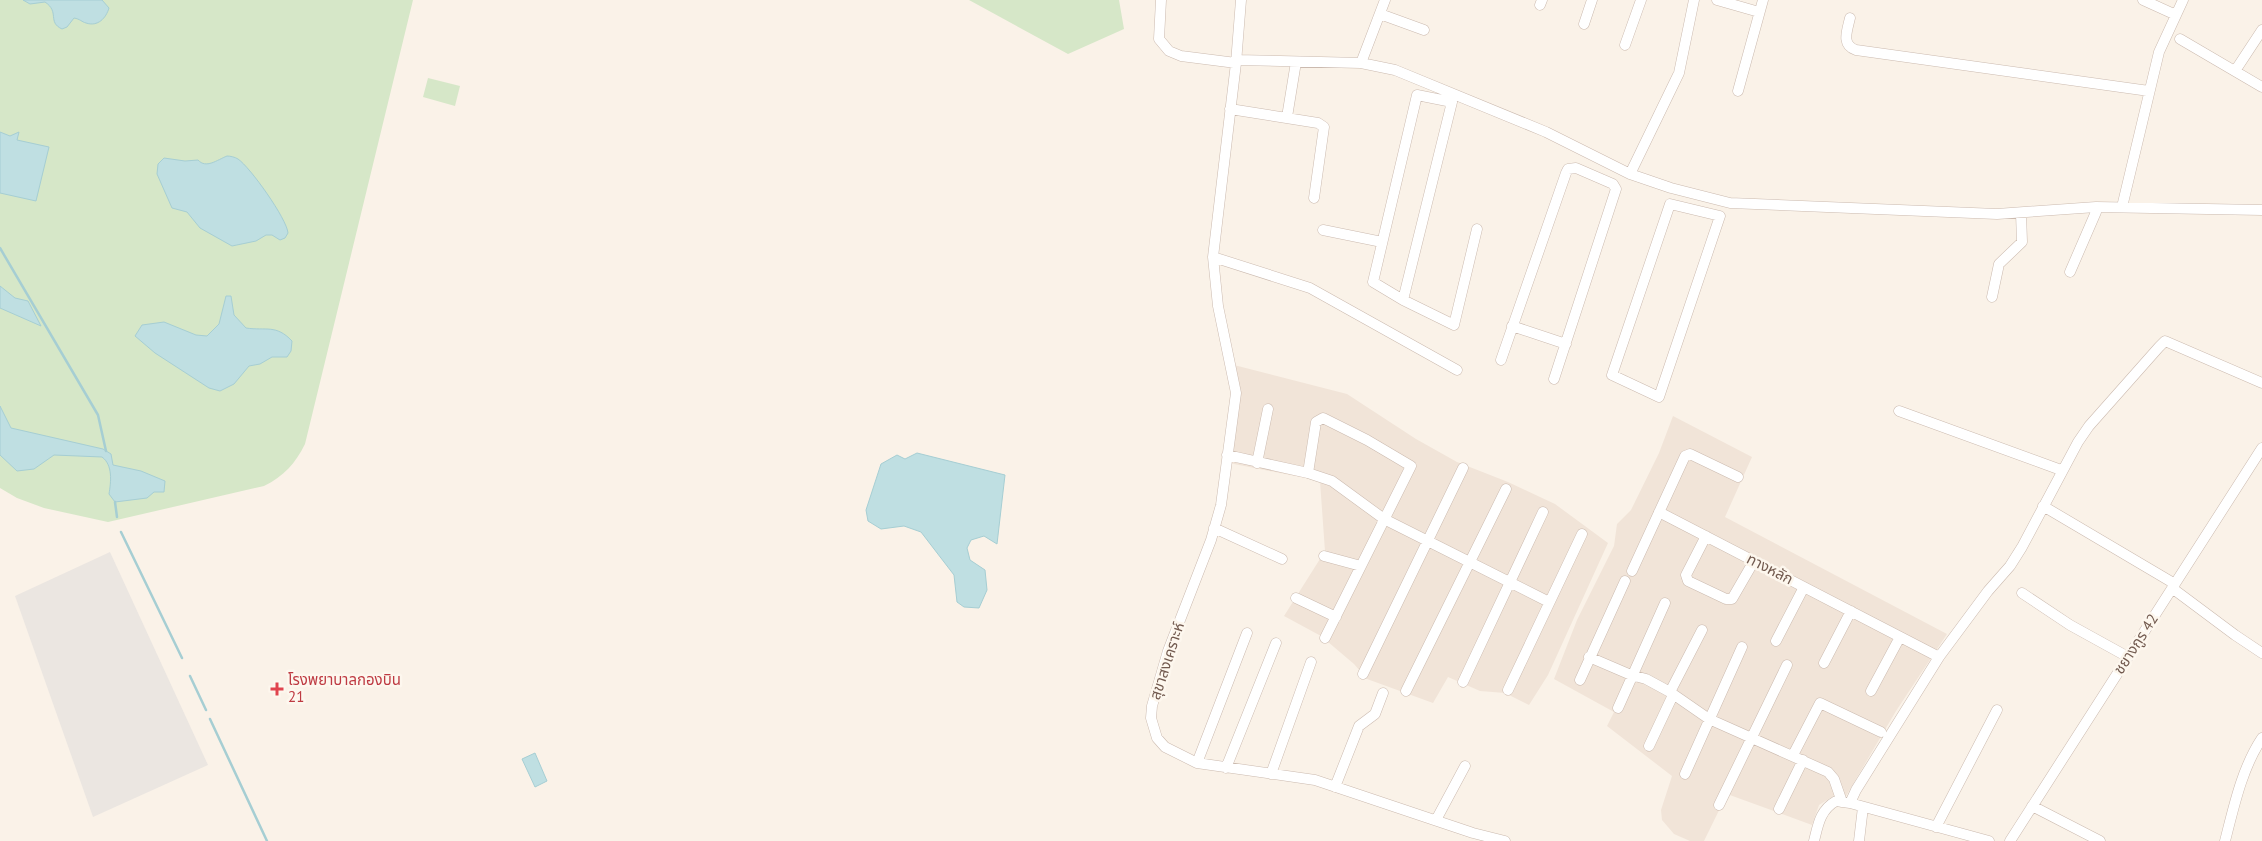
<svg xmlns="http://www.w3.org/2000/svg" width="2262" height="841" viewBox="0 0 2262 841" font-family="'PT Sans','Noto Sans Thai',sans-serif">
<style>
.residential{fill:#f1e4d8}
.industrial{fill:#ebe6e1}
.green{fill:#d6e7c8}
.water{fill:#bfdfe2;stroke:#a6ced3}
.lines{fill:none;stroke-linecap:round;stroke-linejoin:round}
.stream{stroke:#a6ced3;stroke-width:2.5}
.minor-casing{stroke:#cbbaaf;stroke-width:11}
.minor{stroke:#fff;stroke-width:10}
.health-dot{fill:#e0444e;stroke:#fdf7ee;stroke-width:2}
.labels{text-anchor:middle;stroke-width:5;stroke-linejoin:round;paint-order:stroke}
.street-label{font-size:15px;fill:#725a4f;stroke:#fdf7ee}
.health-label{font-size:15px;fill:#be3a42;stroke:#fdf7ee;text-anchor:start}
</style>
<rect width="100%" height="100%" fill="#faf2e8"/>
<path class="residential" d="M1234 365 1347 394 1416 439 1457 462 1508 482 1555 504 1608 543 1548 675 1529 705 1505 693 1480 691 1448 677 1433 703 1367 679 1354 664 1321 636 1284 616 1325 551 1320 481 1229 463Z
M1673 416 1752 457 1725 517 1947 634 1896 711 1846 796 1835 795 1819 805 1812 825 1727 794 1704 841H1690L1674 834 1662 820 1661 810 1672 776 1607 726 1614 712 1554 679 1577 620 1614 546 1617 524 1631 510 1659 453Z"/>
<path class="industrial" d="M110 552 208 765 93 817 15 596Z"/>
<path class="green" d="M0 0H413L305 444C295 464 284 476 264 486L108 522 44 508 17 498 0 488Z
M969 0H1119L1124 29 1068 54Z
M428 78 460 86 455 106 423 97Z"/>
<path class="water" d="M23 0H102L109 8C106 18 98 27 86 23 82 22 80 19 74 18L67 27 62 29C47 22 60 12 45 2L30 4Z
M0 132 10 136 19 132 17 140 49 147 36 201 0 193Z
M227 156C230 156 235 157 238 159 250 167 287 219 288 233L285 238 280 240 272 235H266L256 241 232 246 200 228 187 212 172 208 157 174 158 164 164 158 185 161 198 160C206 169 217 160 227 156Z
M0 286 15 298 28 301 41 326 0 308Z
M226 296H231L234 315 246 328C266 331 276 324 292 341L291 351 287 357H272L260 364 249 366 234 384 220 391 209 388 155 353 135 336 142 325 164 322 196 335 207 336 219 324Z
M0 406 11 428 103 449 111 454 113 465 141 471 165 481 164 492H154L147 498 115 502 109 494C111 482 113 465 102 457L54 455 34 469 17 471 0 455Z
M917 453 1005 475 997 544 984 536 971 540 967 548 970 560 985 570 987 590 979 608 964 607 957 602 954 575 921 532 904 526 881 529 868 521 866 510 881 464 897 455 905 459Z
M535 753 547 781 535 787 522 759Z"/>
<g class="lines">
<path class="stream" d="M0 248 98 415 106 451
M115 502 117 517
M121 532 182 658
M190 676 206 710
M210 719 267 841"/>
<g class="minor-casing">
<path id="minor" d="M1161 0 1159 39 1169 51 1181 56 1236 63
M1241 0 1236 63 1213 257 1218 306 1236 393 1221 505 1211 540 1168 651 1152 706 1151 718 1157 738 1165 747 1197 763 1315 780 1473 833 1505 841
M1717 0 1759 12
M2143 0 2176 15
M1540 5 1542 0
M1380 14 1424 30
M1850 18C1847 31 1841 45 1856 50L2149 91
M1584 24 1592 0
M2180 39 2262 87
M1625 45 1641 0
M1236 60 1361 63 1395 70 1546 132 1630 174 1671 188 1730 203 1997 214 2096 207 2262 210
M1361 63 1385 0
M2235 71 2262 30
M1738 91 1763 0
M1417 95 1452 102 1403 300 1373 282Z
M1230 109 1318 123 1324 127 1314 198
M1287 117 1296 62
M1630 174 1679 73 1694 0
M1670 204 1720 216 1659 397 1612 375Z
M2122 207 2159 52 2183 0
M1323 230 1382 242
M1213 257 1310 288 1457 370
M2070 272 2096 212V207
M1992 297 1999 264 2022 242 2021 213
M1403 300 1454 325 1477 229
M1512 326 1566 344
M1501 360 1566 173 1568 169 1576 168 1613 184 1616 189 1554 379
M1899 411 2061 470
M1227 455 1308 473 1332 481 1384 519 1549 602
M1257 463 1268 409
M1308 473 1316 422 1323 418 1367 440 1411 466 1325 638
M2043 506 2175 584
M1659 512 1939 657
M1214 528 1282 559
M1706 536 1686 575 1688 581 1726 599H1732L1754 561
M1324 556 1361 566
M1632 571 1685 456 1690 454 1738 477
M2172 588 2235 635 2262 653
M2022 593 2070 625 2128 657
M1296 598 1336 617
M1776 641 1804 587
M1589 657 1631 675 1646 679 1670 692 1709 719 1828 772 1834 779 1842 802
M1824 663 1851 611
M1363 674 1463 468
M1580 680 1625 581
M1463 682 1543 512
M1508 690 1582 534
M1406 691 1506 489
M1871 691 1900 637
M1670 692 1702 630
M1618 708 1665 603
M1649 746 1673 695
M1793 755 1820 703 1881 732
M1197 763 1247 633
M1226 768 1276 643
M1271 774 1311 662
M1685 774 1742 647
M1335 787 1359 726 1375 714 1383 693
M1850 803 1856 790 1939 657 1988 591 2010 566 2022 547 2078 442 2089 426 2159 347 2165 341 2262 383
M1719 805 1787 665
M2032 806 2100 841
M1779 809 1803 760
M1436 820 1465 766
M1936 827 1997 710
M1814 841C1818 825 1820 810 1836 801L1850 803 1989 841
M1859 841 1863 807
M2010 841 2262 448
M2225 841C2234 806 2242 768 2262 738"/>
</g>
<use href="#minor" class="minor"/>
</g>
<path class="health-dot" d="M274.5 681.5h5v5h5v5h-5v5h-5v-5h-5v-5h5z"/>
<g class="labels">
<g class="street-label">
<text transform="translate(1770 569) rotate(27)" y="5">ทางหลัก</text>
<text transform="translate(2136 644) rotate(-57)" y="5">ชยางกูร 42</text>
<text transform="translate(1167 661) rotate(-72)" y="5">สุขาสงเคราะห์</text>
</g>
<g class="health-label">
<text x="288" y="685">โรงพยาบาลกองบิน<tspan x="288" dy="17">21</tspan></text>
</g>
</g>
</svg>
